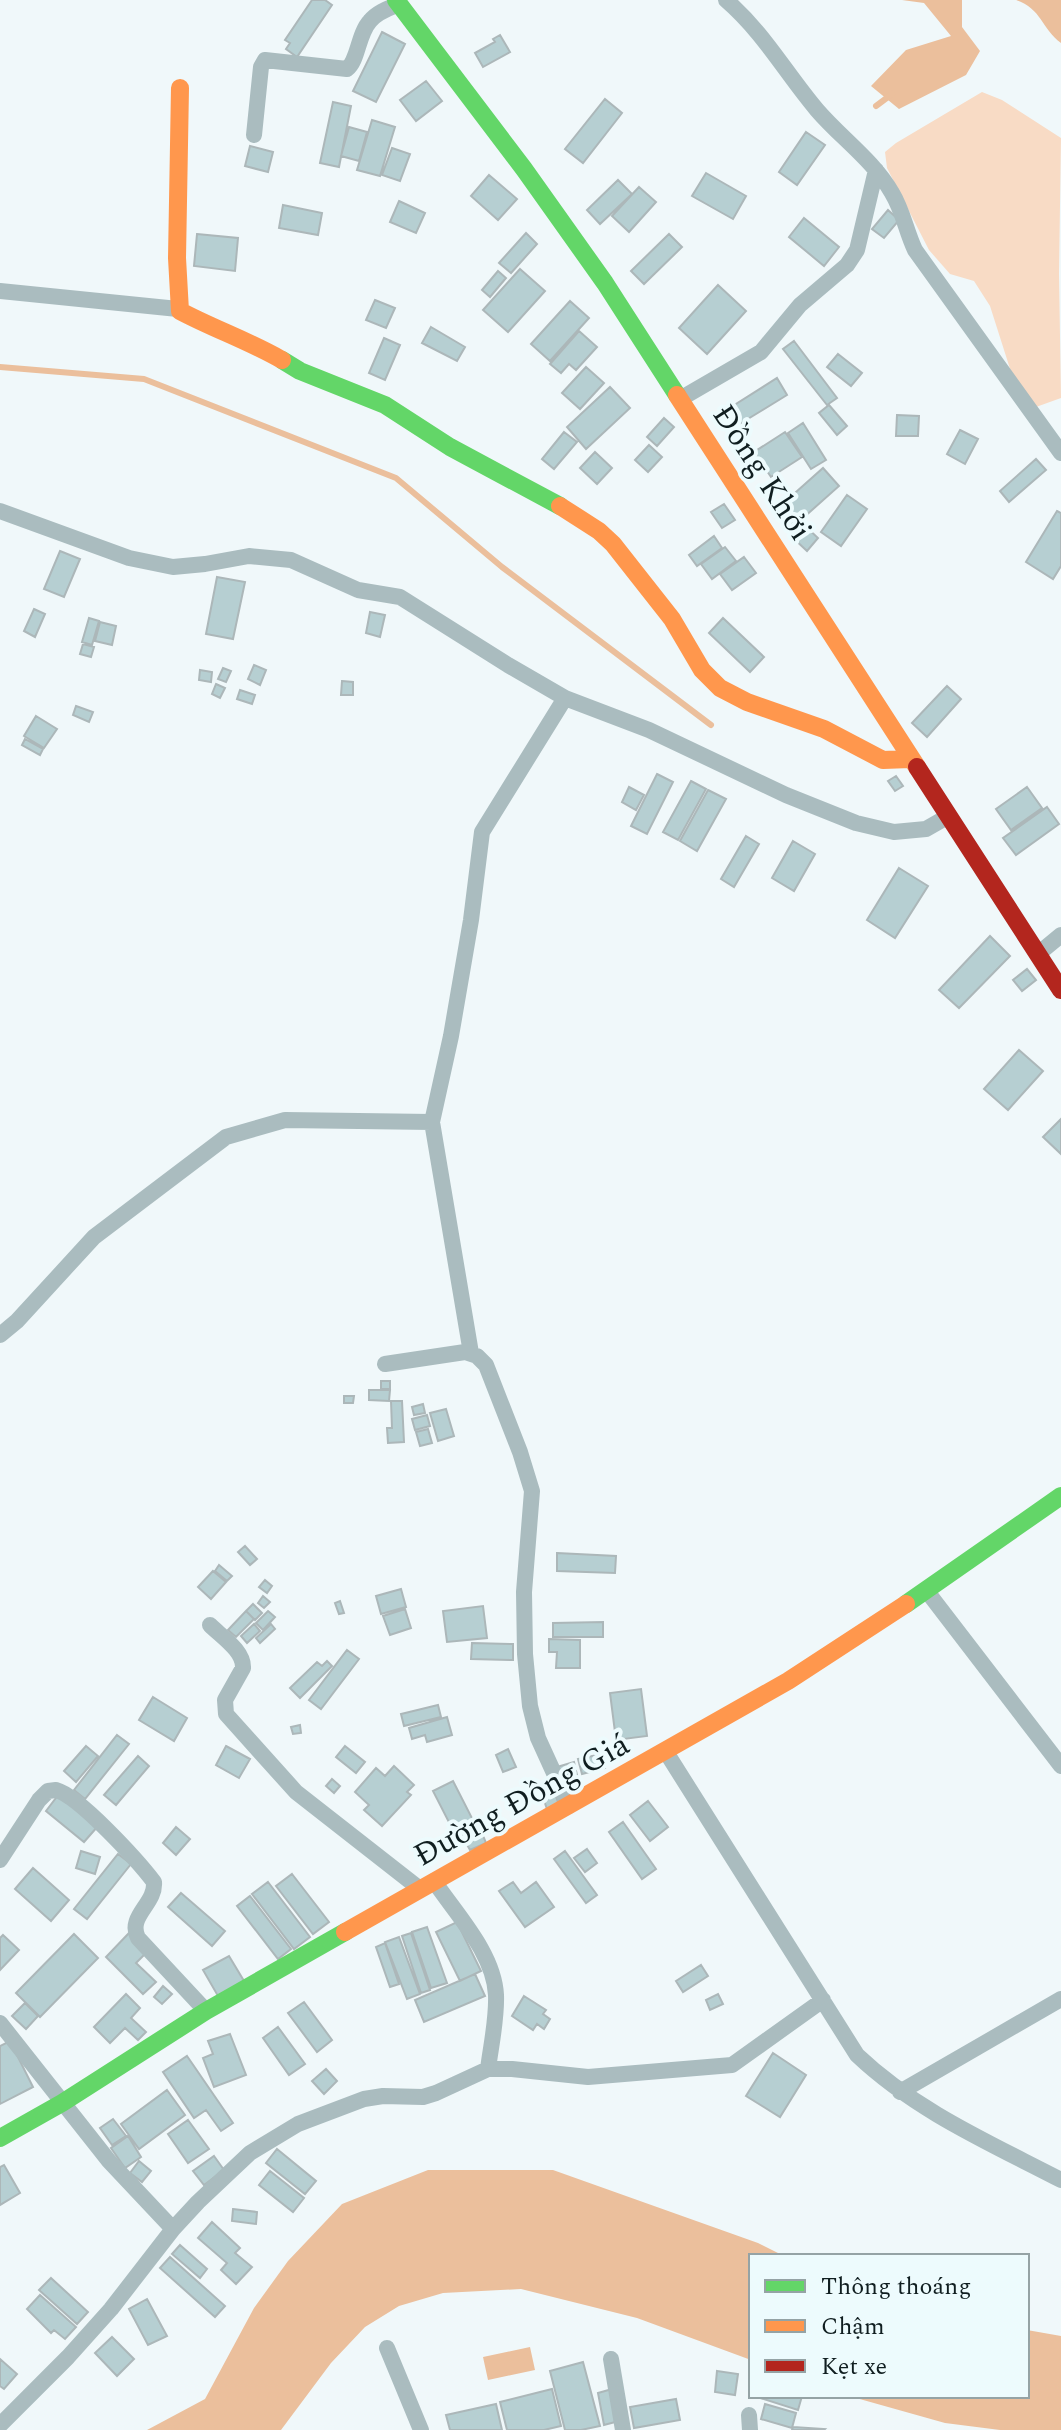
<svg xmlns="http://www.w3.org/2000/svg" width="1061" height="2430" viewBox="0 0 1061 2430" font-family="Spectral,serif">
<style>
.green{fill:#f8dbc5}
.water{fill:#ebbf9c}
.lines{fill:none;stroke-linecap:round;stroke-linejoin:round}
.stream{stroke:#ebbf9c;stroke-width:6}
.building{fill:#b6cfd2;stroke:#acb7b9;stroke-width:2}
.street{stroke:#aabcbf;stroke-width:16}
.fast{stroke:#63d668;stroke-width:18}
.slow{stroke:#ff974d;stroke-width:18}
.jam{stroke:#b3261e;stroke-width:18}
.labels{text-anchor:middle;stroke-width:8;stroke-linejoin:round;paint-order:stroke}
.street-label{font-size:32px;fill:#101e20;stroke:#edfbfd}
</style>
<rect width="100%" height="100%" fill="#f0f8fa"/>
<path class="green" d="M982 92 1002 100 1061 138 1059 274 1061 398 1036 407 1012 375 990 306 974 281 950 274 929 250 887 168 885 152 896 143Z"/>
<path class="water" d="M902 0H962V27L980 51 966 75 899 109 871 86 906 50 951 36 924 3Z
M1016 0H1061V43C1041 28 1042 9 1016 0Z
M428 2170H553L758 2243 784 2256H751V2360L637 2318 521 2289 443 2293 399 2306 365 2327 331 2363 281 2430H147L205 2399 254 2308 288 2261 342 2204Z
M1027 2330 1061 2336V2430H1000L945 2423 849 2396H1027Z
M530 2347 535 2370 488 2380 483 2357Z"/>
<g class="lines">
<path class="stream" d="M876 106 892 94
M0 367 144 379 396 478 502 567 711 725"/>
</g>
<path class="building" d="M312 0H325L332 5 297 57 286 49 290 43 285 40Z
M382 32 405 44 376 102 353 91Z
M500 35 510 52 483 67 475 53 495 42 493 39Z
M426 81 442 101 416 121 400 100Z
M605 99 622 113 583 163 565 149Z
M333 102 351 106 339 167 320 163Z
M372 120 395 127 380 176 357 170Z
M349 127 367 132 359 161 341 156Z
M806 132 825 145 797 185 779 172Z
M250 146 273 152 268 172 245 166Z
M392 148 410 154 400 181 382 175Z
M706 173 746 196 733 219 692 196Z
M489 175 517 199 498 220 471 196Z
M618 180 632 194 600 224 587 210Z
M639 187 656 202 629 232 612 216Z
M399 201 425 213 416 233 390 222Z
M283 205 322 213 318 235 279 228Z
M888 210 899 220 884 238 872 229Z
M804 218 839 247 824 266 789 237Z
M526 233 537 244 511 273 499 263Z
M197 234 238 238 235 271 194 266Z
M669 234 682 247 644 284 631 271Z
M520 269 545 291 508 332 483 310Z
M498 271 506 278 490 297 482 290Z
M718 285 746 311 707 354 679 328Z
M375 300 395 308 386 328 366 320Z
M570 301 589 318 550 361 531 344Z
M431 327 465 347 457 361 422 343Z
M579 331 597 347 576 370 569 364 561 373 550 364Z
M384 338 400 345 385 380 369 373Z
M794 341 837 398 827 405 783 349Z
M838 354 862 373 851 386 827 367Z
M586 367 604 383 580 409 562 393Z
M777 378 787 395 738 425 728 409Z
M610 387 630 408 586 449 567 427Z
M829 405 847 426 837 435 819 413Z
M897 415 919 416 918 436H896Z
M664 418 674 427 657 446 647 437Z
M803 423 826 460 811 469 788 433Z
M960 430 978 439 965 464 947 454Z
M564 432 577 442 554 469 542 459Z
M785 432 802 457 771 477 754 452Z
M649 445 662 457 648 472 635 460Z
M595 452 612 468 597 484 580 468Z
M1036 459 1046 470 1009 502 1000 491Z
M823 468 839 486 794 526 778 508Z
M847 495 867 509 841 546 821 532Z
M724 504 735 520 722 528 711 512Z
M1057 511 1061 513V566L1053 579 1026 562Z
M803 524 818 538 807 551 791 536Z
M714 536 722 548 697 566 689 555Z
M725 547 736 561 712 579 701 564Z
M60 551 80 559 64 597 44 589Z
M744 557 756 573 732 590 720 574Z
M217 577 245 582 233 639 206 634Z
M34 609 45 614 35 637 24 631Z
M370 612 385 615 380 637 366 633Z
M89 618 99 621 92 645 82 642Z
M723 618 764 657 750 672 709 633Z
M100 622 116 626 112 645 95 641Z
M83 644 94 647 91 657 80 654Z
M254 665 266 670 260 685 248 679Z
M223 668 231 671 226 682 218 679Z
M200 670 212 672 211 682 199 680Z
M342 681 353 682V695H341Z
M216 684 225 688 220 698 212 694Z
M947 686 961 699 927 737 912 723Z
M240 690 255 695 252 704 237 699Z
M76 706 93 712 89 722 73 715Z
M36 716 57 729 44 748 24 736Z
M25 739 43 749 40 755 22 745Z
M657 774 673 782 647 834 631 826Z
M896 776 903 786 895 791 888 781Z
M691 781 706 789 678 840 663 832Z
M629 787 644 795 636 810 622 802Z
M1027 787 1042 808 1011 830 996 809Z
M708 790 726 799 697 851 680 841Z
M1047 807 1059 824 1016 855 1003 838Z
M746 836 759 844 734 887 721 879Z
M793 841 815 854 794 891 772 878Z
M899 868 928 886 895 938 867 920Z
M990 936 1010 956 959 1008 939 990Z
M1027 969 1036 980 1022 991 1013 980Z
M1019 1050 1043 1071 1008 1110 984 1089Z
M1061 1119V1154L1043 1137Z
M381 1381H390V1389H381Z
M369 1390H390L389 1401 369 1400Z
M344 1396H354L353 1403H344Z
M391 1401H402L404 1442 388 1443 387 1428H392Z
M423 1404 425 1413 414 1415 412 1407Z
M446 1409 454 1436 438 1441 430 1413Z
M427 1415 430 1426 415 1430 412 1419Z
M428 1429 432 1443 420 1446 416 1432Z
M245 1546 257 1559 250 1565 238 1552Z
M557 1553 616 1556 615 1573 557 1571Z
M219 1565 232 1576 227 1581 215 1571Z
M213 1571 226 1582 211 1599 198 1587Z
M265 1580 272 1586 267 1593 259 1587Z
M401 1589 406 1607 381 1614 376 1596Z
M263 1596 270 1602 264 1608 258 1603Z
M340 1601 344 1613 339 1614 335 1603Z
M253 1604 262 1613 255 1620 246 1611Z
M483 1606 487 1638 447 1642 443 1611Z
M405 1609 411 1628 390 1635 383 1616Z
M246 1611 254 1619 236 1637 228 1630Z
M268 1611 275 1617 263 1630 256 1623Z
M603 1622V1637H553V1623Z
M254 1624 260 1631 247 1643 241 1636Z
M271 1624 275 1629 260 1643 256 1638Z
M549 1639 580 1640V1668H556L557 1652H549Z
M472 1643 513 1644V1660L471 1659Z
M347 1650 359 1659 321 1709 309 1700Z
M327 1661 332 1666 300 1698 290 1688 317 1662 322 1666Z
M641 1689 647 1736 616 1740 610 1693Z
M153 1697 187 1718 174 1741 139 1720Z
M438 1705 441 1717 404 1726 401 1714Z
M447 1717 452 1735 427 1742 425 1735 412 1739 409 1728Z
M300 1725 301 1733 293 1734 291 1727Z
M117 1735 129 1744 85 1799 74 1790Z
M86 1746 98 1756 76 1782 64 1771Z
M226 1746 250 1759 239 1778 216 1765Z
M345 1746 365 1762 356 1773 336 1757Z
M508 1749 516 1767 503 1772 496 1755Z
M602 1754 605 1768 582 1774 578 1759Z
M138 1756 149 1766 116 1805 104 1795Z
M574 1762 577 1775 560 1780 557 1767Z
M394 1766 414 1785 407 1792 411 1795 382 1826 364 1810 369 1805 355 1792 376 1768 385 1776Z
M332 1779 340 1786 334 1793 326 1786Z
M453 1781 477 1828 457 1838 433 1791Z
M553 1788 559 1805 547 1809 541 1792Z
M59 1794 98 1826 84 1842 46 1811Z
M648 1801 668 1827 650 1841 630 1815Z
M623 1822 656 1869 642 1879 609 1832Z
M176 1827 190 1839 176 1855 163 1843Z
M482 1833 486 1843 470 1850 465 1841Z
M587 1849 597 1863 585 1872 574 1858Z
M81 1851 100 1857 95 1874 76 1868Z
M565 1851 597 1895 586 1903 554 1859Z
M118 1854 131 1864 87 1919 74 1909Z
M33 1868 69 1900 51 1921 15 1889Z
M292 1874 329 1922 313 1934 276 1886Z
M268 1882 310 1937 294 1949 252 1894Z
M513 1882 521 1893 536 1882 554 1907 525 1927 499 1891Z
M181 1893 225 1931 212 1946 168 1907Z
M250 1896 291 1949 278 1959 237 1906Z
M457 1922 481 1971 460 1981 436 1932Z
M427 1927 447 1983 431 1988 412 1932Z
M129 1933 148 1951 136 1963 156 1982 143 1994 106 1957Z
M411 1933 430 1990 421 1993 402 1936Z
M74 1934 98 1958 40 2017 16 1993Z
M3 1935 19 1950 0 1970V1938Z
M399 1937 420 1994 407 1999 385 1942Z
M385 1943 399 1984 390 1987 376 1947Z
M229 1956 244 1981 218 1996 203 1970Z
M701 1965 708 1976 683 1992 676 1981Z
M475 1974 485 1996 424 2022 415 2000Z
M163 1986 172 1994 162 2004 154 1997Z
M126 1994 140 2008 131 2018 146 2032 138 2040 125 2028 110 2043 94 2027Z
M718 1994 723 2004 710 2010 706 2000Z
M524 1996 546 2010 543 2014 550 2019 544 2029 537 2024 533 2030 512 2016Z
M304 2002 332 2040 317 2052 288 2013Z
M25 2003 38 2016 26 2029 12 2016Z
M278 2027 305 2064 289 2075 263 2038Z
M230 2034 246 2075 214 2087 203 2058 213 2054 208 2041Z
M10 2041 33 2087 0 2104V2046Z
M773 2053 806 2075 780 2117 746 2096Z
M187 2056 233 2123 221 2131 206 2110 194 2118 163 2072Z
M326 2069 337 2081 324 2094 312 2081Z
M167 2090 185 2115 139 2149 121 2124Z
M113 2119 126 2136 112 2145 100 2128Z
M188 2120 209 2149 188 2163 168 2134Z
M128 2136 141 2157 125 2168 111 2148Z
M277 2149 316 2181 305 2194 266 2163Z
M214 2156 224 2170 204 2185 193 2171Z
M139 2161 151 2171 142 2182 130 2173Z
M4 2165 20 2193 0 2205V2167Z
M270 2171 304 2198 293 2212 259 2185Z
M233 2209 257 2212 256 2224 232 2221Z
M212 2222 240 2248 235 2253 252 2267 236 2284 221 2270 227 2263 198 2238Z
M180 2245 207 2269 200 2278 172 2254Z
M170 2257 225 2306 215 2317 160 2268Z
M51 2278 88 2312 77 2324 39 2290Z
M40 2295 76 2327 65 2339 54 2330 51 2333 27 2309Z
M147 2299 167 2336 148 2345 129 2309Z
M112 2337 134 2359 117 2376 95 2353Z
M0 2359 17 2374 4 2389 0 2386Z
M583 2362 600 2426 581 2430H565L550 2371Z
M717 2371 738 2374 735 2395 715 2392Z
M552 2389 561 2426 544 2430H507L500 2402Z
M612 2389 619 2421 604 2425 598 2393Z
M754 2396H802L798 2410Z
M676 2399 680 2420 634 2428 630 2407Z
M496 2404 502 2430H450L446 2415Z
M765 2404 796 2413 792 2428 761 2419Z
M793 2427 825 2429 824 2430H792Z"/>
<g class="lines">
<path class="street" d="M726 0C764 33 785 72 817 110 841 138 873 160 892 193 903 211 906 231 915 250L1061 453
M254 135 261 67 265 60 347 69C358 61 358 34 370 21 377 12 389 8 399 4
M0 291 178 309
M680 399 761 352 800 305 847 265 857 250 876 170
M0 511 129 558 173 567 205 564 249 556 291 560 358 590 400 597 508 665 565 698 649 730 786 795 856 823 894 832 926 829 947 817
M1038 954 1061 935
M432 1122 451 1036 471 920 482 832 565 698
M0 1335 17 1321 94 1237 226 1137 285 1120 432 1122 471 1353
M385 1364 465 1352 477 1356 486 1365 520 1452 532 1491 524 1592 525 1654 530 1706 538 1738 569 1806
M926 1590 1061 1766
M210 1625C222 1637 244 1651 243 1668L225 1700 226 1714 296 1792 420 1889
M666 1752 857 2055C916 2111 990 2143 1061 2180
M0 1860 39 1800 48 1791 56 1790C79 1796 138 1861 154 1882 156 1904 127 1916 138 1938L206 2011
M434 1881C456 1914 494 1953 496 1995 497 2019 491 2045 488 2069
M0 2023 109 2161 173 2229
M900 2092 1061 1999
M387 2348 421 2430
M611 2359 623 2430
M749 2415 750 2430
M0 2425 68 2357 111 2309 173 2229 198 2202 250 2153 298 2124 364 2099 383 2096 423 2097 436 2093 488 2069H512L588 2077 732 2065 823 2000"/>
<path class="fast" d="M396 0 524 169 605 283 677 395
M282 360 300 371 385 405 450 447 560 506
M906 1604 1061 1496
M0 2138 62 2103 206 2011 345 1932"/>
<path class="slow" d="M180 88 177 258 180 311C214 329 249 341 282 360
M677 395 917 767
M560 506 599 531 613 544 672 619 702 670 720 688 747 702 824 729 883 760 910 759
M345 1932 788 1681 906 1604"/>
<path class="jam" d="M917 767 1061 990"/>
</g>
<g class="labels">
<g class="street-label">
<text transform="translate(763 472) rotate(57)" y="11">Đồng Khởi</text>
<text transform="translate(521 1799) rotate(-29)" y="11">Đường Đồng Giá</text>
</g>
</g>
<rect x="749" y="2254" width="280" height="144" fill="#edfbfd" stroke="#95a3a5" stroke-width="2"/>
<rect x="765" y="2280" width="40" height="12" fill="#63d668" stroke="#95a3a5" stroke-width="2"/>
<text x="821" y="2294" font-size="24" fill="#101e20">Thông thoáng</text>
<rect x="765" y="2320" width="40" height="12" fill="#ff974d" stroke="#95a3a5" stroke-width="2"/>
<text x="821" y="2334" font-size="24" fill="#101e20">Chậm</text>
<rect x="765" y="2360" width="40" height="12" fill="#b3261e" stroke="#95a3a5" stroke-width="2"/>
<text x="821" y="2374" font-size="24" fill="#101e20">Kẹt xe</text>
</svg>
